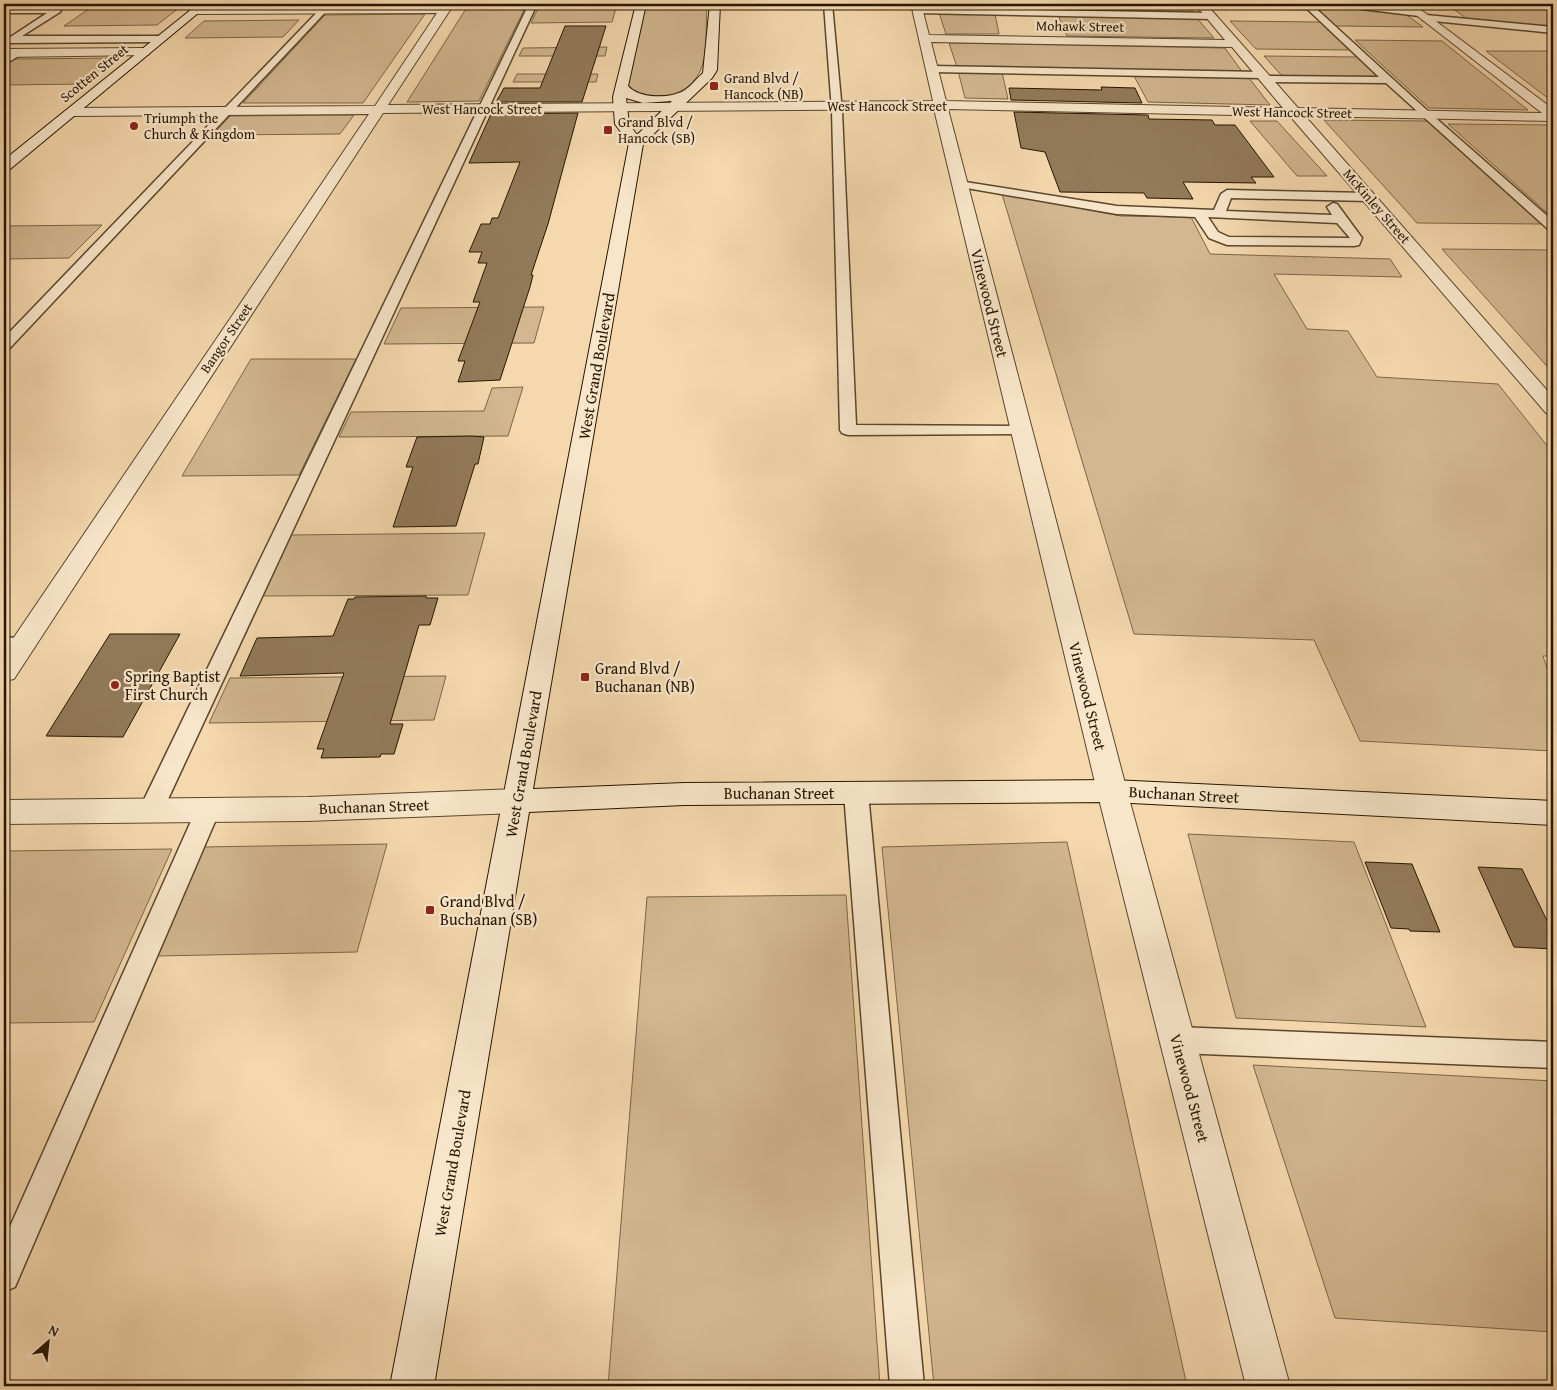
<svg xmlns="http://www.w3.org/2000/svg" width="1557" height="1390" viewBox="0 0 1557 1390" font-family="'Gentium Book Plus',serif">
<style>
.green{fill:#d2b790;stroke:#7c6648}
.building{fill:#927a5a;stroke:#271500}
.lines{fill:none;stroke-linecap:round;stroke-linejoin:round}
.lane-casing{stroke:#5a462c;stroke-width:3}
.street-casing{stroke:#5a462c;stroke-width:2}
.secondary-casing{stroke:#271500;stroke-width:2}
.lane{fill:#f8e6ca;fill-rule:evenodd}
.street{fill:#f8e6ca;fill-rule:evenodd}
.secondary{fill:#f8e6ca;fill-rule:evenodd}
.poi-dot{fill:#8f2418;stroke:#f8e6ca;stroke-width:2}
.labels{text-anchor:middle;stroke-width:4.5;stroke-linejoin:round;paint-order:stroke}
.far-street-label{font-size:14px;fill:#271500;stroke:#f8e6ca}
.far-poi-label{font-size:14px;fill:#271500;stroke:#f8e6ca;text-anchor:start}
.street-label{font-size:16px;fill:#271500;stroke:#f8e6ca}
.poi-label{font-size:16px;fill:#271500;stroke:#f8e6ca;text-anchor:start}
</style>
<rect width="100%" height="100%" fill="#f5d8ae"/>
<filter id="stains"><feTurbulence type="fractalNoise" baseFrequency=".004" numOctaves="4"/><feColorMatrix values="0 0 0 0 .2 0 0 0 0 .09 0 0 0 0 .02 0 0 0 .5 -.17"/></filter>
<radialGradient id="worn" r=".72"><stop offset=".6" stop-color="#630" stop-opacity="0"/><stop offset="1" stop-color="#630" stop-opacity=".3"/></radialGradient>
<path class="green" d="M96 4H184L157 25 64 26Z
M469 4H527L479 101 407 102Z
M540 4H617L612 22 531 23Z
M646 4H707C706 21 707 41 704 59 696 97 661 101 629 92L628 82Z
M1054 4H1109L1113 12 1057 11Z
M1131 4H1186L1194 13 1135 12Z
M1216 4H1299L1306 10 1221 9Z
M1311 4 1404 13 1423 27 1336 26Z
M1447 4H1508L1553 9V28L1524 27 1471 22Z
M939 13 995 14 999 34H946Z
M425 14 363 103H243L325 15Z
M1058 15 1196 17 1214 38 1067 36Z
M299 20 283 37 185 38 204 21Z
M1230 21 1320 22 1350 50 1256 49Z
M1355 40 1442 41 1528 110 1429 108Z
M949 43 1225 48 1243 73 957 67Z
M607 47 605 56H519L523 48Z
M1486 51H1553V102Z
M1264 56 1358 57 1381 79 1283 77Z
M116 58 85 84 4 85V66L14 59Z
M958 71 1002 72 1008 99 965 98Z
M517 74H598L596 82H513Z
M1134 76 1249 78 1270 105 1148 102Z
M354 115 340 134 212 135 230 116Z
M1324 120 1428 121 1541 224 1417 223Z
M1250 121H1277L1327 176H1297Z
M1448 124 1551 125 1553 127V218Z
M1002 194 1121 216 1191 217 1210 254 1390 259 1402 277 1274 274 1307 329 1348 331 1377 377 1498 384 1553 453V656H1543L1553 687V751L1360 741 1314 640 1134 634Z
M102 225 69 258 4 259V226Z
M1442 249 1553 250V373Z
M544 307 534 343 384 344 401 308Z
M251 359H356L299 475 182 476Z
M523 387 508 436 339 437 351 412 484 411 492 388Z
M485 533 468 595 262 596 291 535Z
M446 676 434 720 209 723 230 678Z
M1188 834 1354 842 1426 1027 1236 1018Z
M1067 842 1187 1386H934L882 847Z
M387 844 357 952 157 956 202 847Z
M172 849 94 1022 4 1023V851Z
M846 895 880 1386H608L647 897Z
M1253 1065 1553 1081V1332L1335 1318Z"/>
<path class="building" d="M565 26H606L582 102H496L504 88H540Z
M1101 87 1135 88 1142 103 1011 100 1009 88 1102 90Z
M1014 112 1148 115 1149 119 1212 120 1215 125H1235L1274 177H1251L1256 183 1183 182 1193 199 1147 198 1144 193 1060 192 1045 152 1021 148Z
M578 113 548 224 531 275H533L530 287 500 380 458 382 465 361H458L480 302H473L487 263H478L482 252H469L481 224H490L492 218H498L520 162 469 163 491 114Z
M471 436 484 437 478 464H475L456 526 393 527 413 467H406L417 437Z
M426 596V598H438L430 625H419L390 724H403L394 754H381L380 757 321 758 324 749H317L344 673 240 676 257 638 333 636 348 599H354L355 597Z
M110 634H180L123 737 46 736Z
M1365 862 1412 864 1440 932 1410 931 1409 929 1391 928Z
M1478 867 1522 869 1553 933V949L1514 947Z"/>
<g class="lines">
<g class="lane-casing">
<path id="lane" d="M84 4H93L86 8 82 6Z
M325 4H333L9 349 4 350V338Z
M529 4H537L163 810 159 816 151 819 143 816 139 810Z
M824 4H832L842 111 856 425 1022 426 1028 428 1030 431 1028 434 848 435 842 433 840 430 832 111Z
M1302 4H1311L1430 113 1553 221V231L1549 230 1386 83 1265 82 1262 81 1261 78 932 72 927 69 932 66 1262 72 1265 73 1266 76 1379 77Z
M1333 4H1357L1419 10 1423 13 1419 16 1337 6Z
M57 7 61 10 60 12 22 36H160L164 39 160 42 10 43 6 40 47 13H4V8Z
M918 8 1212 13 1216 16 1212 19 915 13 914 11Z
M1426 15 1553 27V33L1423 20 1422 18Z
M17 50 20 51V55L4 65V58Z
M959 181 1117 206 1214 210 1221 194 1227 190 1368 193 1374 197 1368 201 1231 198 1226 211 1332 215 1327 207 1333 203 1337 204 1362 238 1359 245 1354 246 1227 245 1209 238 1195 217 1117 214 955 186 953 184ZM1208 217 1337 223 1350 238 1229 237 1218 232Z
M4 637 30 639 33 644 30 649 4 651Z
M856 784 864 787 868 793 924 1386H890L844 793 848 787Z
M208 801 216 804 220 810 15 1287 4 1292V1240L196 810 200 804Z
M1177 1027 1553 1042V1068L1177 1053 1167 1049 1163 1040 1167 1031Z"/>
</g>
<g class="street-casing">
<path id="street" d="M444 4H454L388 105 933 101 911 4H921L929 35 1225 40 1195 4H1206L1298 108 1542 113 1402 4H1413L1553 109V121L1305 116 1553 397V415L1546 413 1290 116 948 109 1127 791 1290 1386H1246L1097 791 934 109 383 113 14 679 4 681V652L369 114 71 116 64 112 71 108 375 106 437 13 194 14 189 11 194 8 442 7ZM931 42 1232 47 1283 108 946 101Z
M144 48 148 49 150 52 148 55 4 57V49Z
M516 789 527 793 531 801 527 809 516 813 308 821 4 824V800L308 797Z"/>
</g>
<g class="secondary-casing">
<path id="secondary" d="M198 4H209L9 170 4 171V160Z
M636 4H646L628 86C639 99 671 99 685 90 692 85 697 78 703 73L710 4H720L717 70 712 78 643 144 533 789 684 783 1112 780 1553 801V825L1112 802 684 805 529 812 434 1386H390L629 143 615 124 613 97ZM626 98 643 103 672 101 637 135 629 124Z"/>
</g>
<use href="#lane" class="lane"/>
<use href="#street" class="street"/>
<use href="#secondary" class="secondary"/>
</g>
<g class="poi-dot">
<rect x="709" y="81" width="10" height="10" rx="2.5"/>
<circle cx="134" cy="126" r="5"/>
<rect x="603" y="125" width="10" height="10" rx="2.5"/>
<rect x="580" y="672" width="10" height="10" rx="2.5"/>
<circle cx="115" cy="685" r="5"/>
<rect x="425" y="905" width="10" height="10" rx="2.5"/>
</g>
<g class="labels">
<g class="far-street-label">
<text transform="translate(1080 26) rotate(1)" y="5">Mohawk Street</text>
<text transform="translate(94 73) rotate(-39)" y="5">Scotten Street</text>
<text x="887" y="111">West Hancock Street</text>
<text x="482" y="114">West Hancock Street</text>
<text transform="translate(1292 112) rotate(1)" y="5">West Hancock Street</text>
<text transform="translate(1377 206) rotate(49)" y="5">McKinley Street</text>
<text transform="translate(226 338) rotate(-56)" y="5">Bangor Street</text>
</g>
<g class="far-poi-label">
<text x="724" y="83">Grand Blvd /<tspan x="724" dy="16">Hancock (NB)</tspan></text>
<text x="144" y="123">Triumph the<tspan x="144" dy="16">Church &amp; Kingdom</tspan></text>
<text x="618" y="127">Grand Blvd /<tspan x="618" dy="16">Hancock (SB)</tspan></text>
</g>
<g class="street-label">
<text transform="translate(990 303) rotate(76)" y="6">Vinewood Street</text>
<text transform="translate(596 366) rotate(-80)" y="6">West Grand Boulevard</text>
<text transform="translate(1088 696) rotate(76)" y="6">Vinewood Street</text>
<text transform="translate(523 764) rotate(-80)" y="6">West Grand Boulevard</text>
<text x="779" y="799">Buchanan Street</text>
<text transform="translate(1184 794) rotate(3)" y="6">Buchanan Street</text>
<text transform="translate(374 806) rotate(-2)" y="6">Buchanan Street</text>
<text transform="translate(1190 1088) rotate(75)" y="6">Vinewood Street</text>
<text transform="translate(452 1163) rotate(-80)" y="6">West Grand Boulevard</text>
</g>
<g class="poi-label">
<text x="595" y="674">Grand Blvd /<tspan x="595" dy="18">Buchanan (NB)</tspan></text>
<text x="125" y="682">Spring Baptist<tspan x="125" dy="18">First Church</tspan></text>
<text x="440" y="907">Grand Blvd /<tspan x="440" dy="18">Buchanan (SB)</tspan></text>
</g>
</g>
<rect width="1557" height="1390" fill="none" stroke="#f5d8ae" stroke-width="20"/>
<rect x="5" y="5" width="1547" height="1380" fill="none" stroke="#271500" stroke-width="2.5"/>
<rect x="10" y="10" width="1537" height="1370" fill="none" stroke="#271500"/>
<g transform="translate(48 1342) rotate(27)" stroke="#f8e6ca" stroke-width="4" paint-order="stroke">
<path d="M0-4L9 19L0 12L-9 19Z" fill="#271500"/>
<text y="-8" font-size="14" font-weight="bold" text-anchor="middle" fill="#271500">N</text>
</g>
<rect width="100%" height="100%" filter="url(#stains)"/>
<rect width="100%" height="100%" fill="url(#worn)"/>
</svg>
